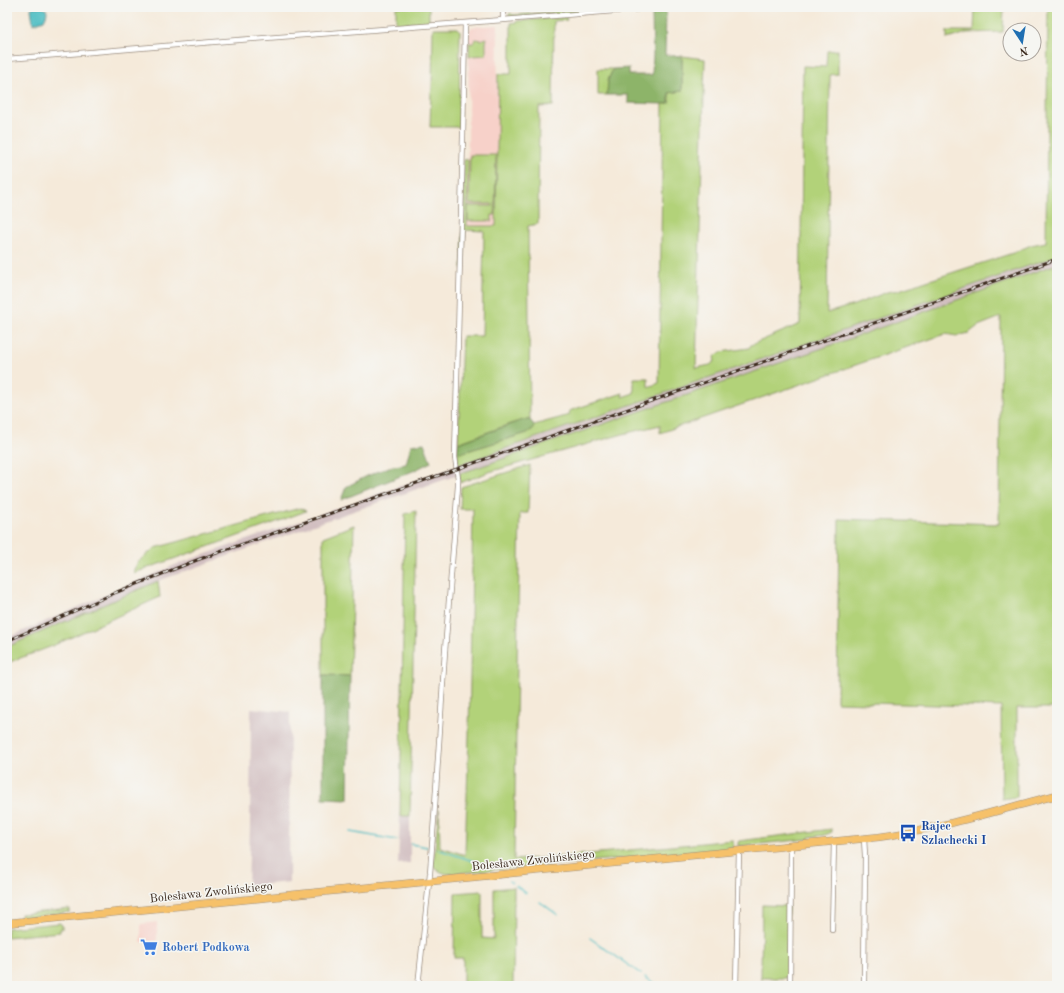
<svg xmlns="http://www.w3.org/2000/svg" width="1064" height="993" viewBox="0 0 1064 993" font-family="'Old Standard TT',serif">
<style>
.built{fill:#f7d1c9}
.industrial{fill:#d2bfc1}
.green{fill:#b2d279;stroke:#767e4c}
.forest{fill:#8db469;stroke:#646f44}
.water{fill:#4ebdc3;stroke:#447470}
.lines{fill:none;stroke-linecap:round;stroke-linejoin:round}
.stream{stroke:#4ebdc3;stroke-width:1.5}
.street-casing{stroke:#988a7c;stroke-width:6}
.primary-casing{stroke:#988a7c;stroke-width:8}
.street{stroke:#fff;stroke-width:4.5}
.primary{stroke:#f6c16b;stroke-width:7}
.rail-casing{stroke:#3b2a1e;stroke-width:3}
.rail{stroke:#f6f6f2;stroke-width:1.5;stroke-dasharray:4.5;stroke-linecap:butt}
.labels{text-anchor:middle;stroke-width:3;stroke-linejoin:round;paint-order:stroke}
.transit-label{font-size:12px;font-weight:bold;fill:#164399;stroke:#f6f6f2;text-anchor:start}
.street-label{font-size:12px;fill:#3b2a1e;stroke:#f6f6f2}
.shop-label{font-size:12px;font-weight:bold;fill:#366cbe;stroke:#f6f6f2;text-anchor:start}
</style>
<rect width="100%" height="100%" fill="#f6f6f2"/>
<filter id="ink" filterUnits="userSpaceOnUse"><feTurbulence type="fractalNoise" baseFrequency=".025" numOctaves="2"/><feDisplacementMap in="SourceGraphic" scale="8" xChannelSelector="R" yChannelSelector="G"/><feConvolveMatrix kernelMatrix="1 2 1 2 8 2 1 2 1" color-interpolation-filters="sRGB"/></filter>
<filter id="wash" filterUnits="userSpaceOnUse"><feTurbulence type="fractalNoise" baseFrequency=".012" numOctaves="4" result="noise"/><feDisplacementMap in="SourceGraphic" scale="16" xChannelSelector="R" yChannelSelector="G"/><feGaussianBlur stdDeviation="0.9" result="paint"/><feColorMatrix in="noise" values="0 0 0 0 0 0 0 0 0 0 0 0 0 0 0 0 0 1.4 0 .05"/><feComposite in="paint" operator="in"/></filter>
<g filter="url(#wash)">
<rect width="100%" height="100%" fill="#f5eada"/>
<path class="built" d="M498 25 496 226H467L469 31 472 27Z
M157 922V941L152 942V943L146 944V942H141V924Z"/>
<path class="industrial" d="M1057 256V264L849 339 325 521 158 581 7 647V638L175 565Z
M251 708 290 712 289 882 248 886 250 827Z
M400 816H410V863L398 864Z"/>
<path class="green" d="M396 7H429V22L396 24Z
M590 7H592L593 11 509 18V14L510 13 513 15 590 9Z
M975 7H1004L1003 32 967 33 947 39V31H974Z
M1048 7H1057V256L458 465 457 454 527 433 533 429 534 425 570 415 569 411 623 393 622 397 634 393V378H648V387L659 383 663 104 669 103V93L682 91V56L705 59 696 368 710 365 715 361 714 357 721 352 749 348 751 345 800 324 803 66 826 67 827 51 838 50V74L830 75 827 313 854 305 887 292 899 290 1013 253 1031 245 1046 242Z
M566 17 567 20 554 21 553 106 539 107 538 224 528 226 530 420H523L510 424 458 443 462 336H482L484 231 465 230 464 268H462L464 160 468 159 467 226H496L498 74H511V23L517 22V21Z
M433 28H458L460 30 459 127H430L431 93 432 90Z
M487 38 486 43V55C480 56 474 55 469 57V42L472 44 476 39 481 40Z
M598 69H613L608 80 607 95H598Z
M470 155H496L495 215H492V221H468V206H493L492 204H469Z
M1057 264V708H1017V797L1002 799 1001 707 837 702 839 519 999 524 1001 317 978 326 969 333 957 336 945 334 660 433V425L623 434 489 472 460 483 459 474 849 339Z
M530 465 528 513H520L517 665 514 860 558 857 733 840V846L731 849 447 874 441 872 433 867 439 809 440 847 465 855 469 735 473 509H460L461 487Z
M300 508 306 511C249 533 192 552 134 573V569L139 561 155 548Z
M416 511 410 816H400L405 514Z
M354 525 350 676 323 675V537Z
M158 581 160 597 50 647 7 663V647Z
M832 829V832L825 835 809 837V839L738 846V842L739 841Z
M514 887 513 986H463V958H454L455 893 482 891V938L494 939V889Z
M762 905 788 906 787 978H761Z
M70 909V912L21 918V914Z
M60 923 62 925V929H60V932L7 937V928Z"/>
<path class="forest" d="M666 11 665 55 682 56V91L669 93V103L663 104 628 103V95H607L608 80 613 69 629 68V75H652L653 55 652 13Z
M523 420H530L534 425 533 429 527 433 457 454 458 443Z
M424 443 431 462 413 471 341 500 346 487 367 476 389 467 406 464 411 445Z
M323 675 350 676 348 799 323 798Z"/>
<path class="water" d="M32 7C42 7 52 6 44 20L33 24 31 9Z"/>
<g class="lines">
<path class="stream" d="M350 832 397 840
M411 844 427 847
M437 849 488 866
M509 881 512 883
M516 886 526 893
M540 902 558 915
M590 938 641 974
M645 977 658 986"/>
</g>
</g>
<g filter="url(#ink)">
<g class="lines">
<g class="street-casing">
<path id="street" d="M503 20V7
M7 59 213 42 503 20 664 7
M864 839 865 855 864 986
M832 930 834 842
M418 986 430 873 435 805 445 651 458 486V479L455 457 463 137 465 23
M736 986 739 851
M790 986 791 846"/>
</g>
<g class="primary-casing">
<path id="primary" d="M7 923 879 837C939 829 998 810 1057 795"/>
</g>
<use href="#street" class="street"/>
<use href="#primary" class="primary"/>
<g class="rail-casing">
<path id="rail" d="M7 641 117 592 197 560 1057 259"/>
</g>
<use href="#rail" class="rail"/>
</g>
</g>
<defs>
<g id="bus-bare" transform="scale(1.38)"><path d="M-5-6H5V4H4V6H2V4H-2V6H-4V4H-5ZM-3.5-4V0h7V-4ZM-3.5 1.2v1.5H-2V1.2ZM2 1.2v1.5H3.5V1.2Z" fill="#1a4fb4" stroke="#f6f6f2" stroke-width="2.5" paint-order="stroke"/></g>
<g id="supermarket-bare" transform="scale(1.38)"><path d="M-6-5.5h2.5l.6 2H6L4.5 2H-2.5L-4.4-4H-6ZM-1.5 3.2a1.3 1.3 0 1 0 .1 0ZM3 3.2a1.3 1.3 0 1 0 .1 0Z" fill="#3f7fe0" stroke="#f6f6f2" stroke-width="2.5" paint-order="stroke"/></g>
</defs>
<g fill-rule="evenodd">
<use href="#bus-bare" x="908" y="833"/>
<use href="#supermarket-bare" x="149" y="947"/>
</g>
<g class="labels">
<g class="transit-label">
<text x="921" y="830">Rajec<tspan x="921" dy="14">Szlachecki I</tspan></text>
</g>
<g class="street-label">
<text transform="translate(533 860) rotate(-6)" y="4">Bolesława Zwolińskiego</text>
<text transform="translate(211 892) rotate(-6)" y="4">Bolesława Zwolińskiego</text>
</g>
<g class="shop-label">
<text x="162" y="951">Robert Podkowa</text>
</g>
</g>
<rect width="1064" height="993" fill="none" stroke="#f6f6f2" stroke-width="24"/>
<g transform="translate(1022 42) rotate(168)"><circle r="19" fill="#f6f6f2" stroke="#aba49d"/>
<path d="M0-3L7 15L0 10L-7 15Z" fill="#1f6fb2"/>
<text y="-6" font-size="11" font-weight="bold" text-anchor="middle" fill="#3b2a1e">N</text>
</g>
</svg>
